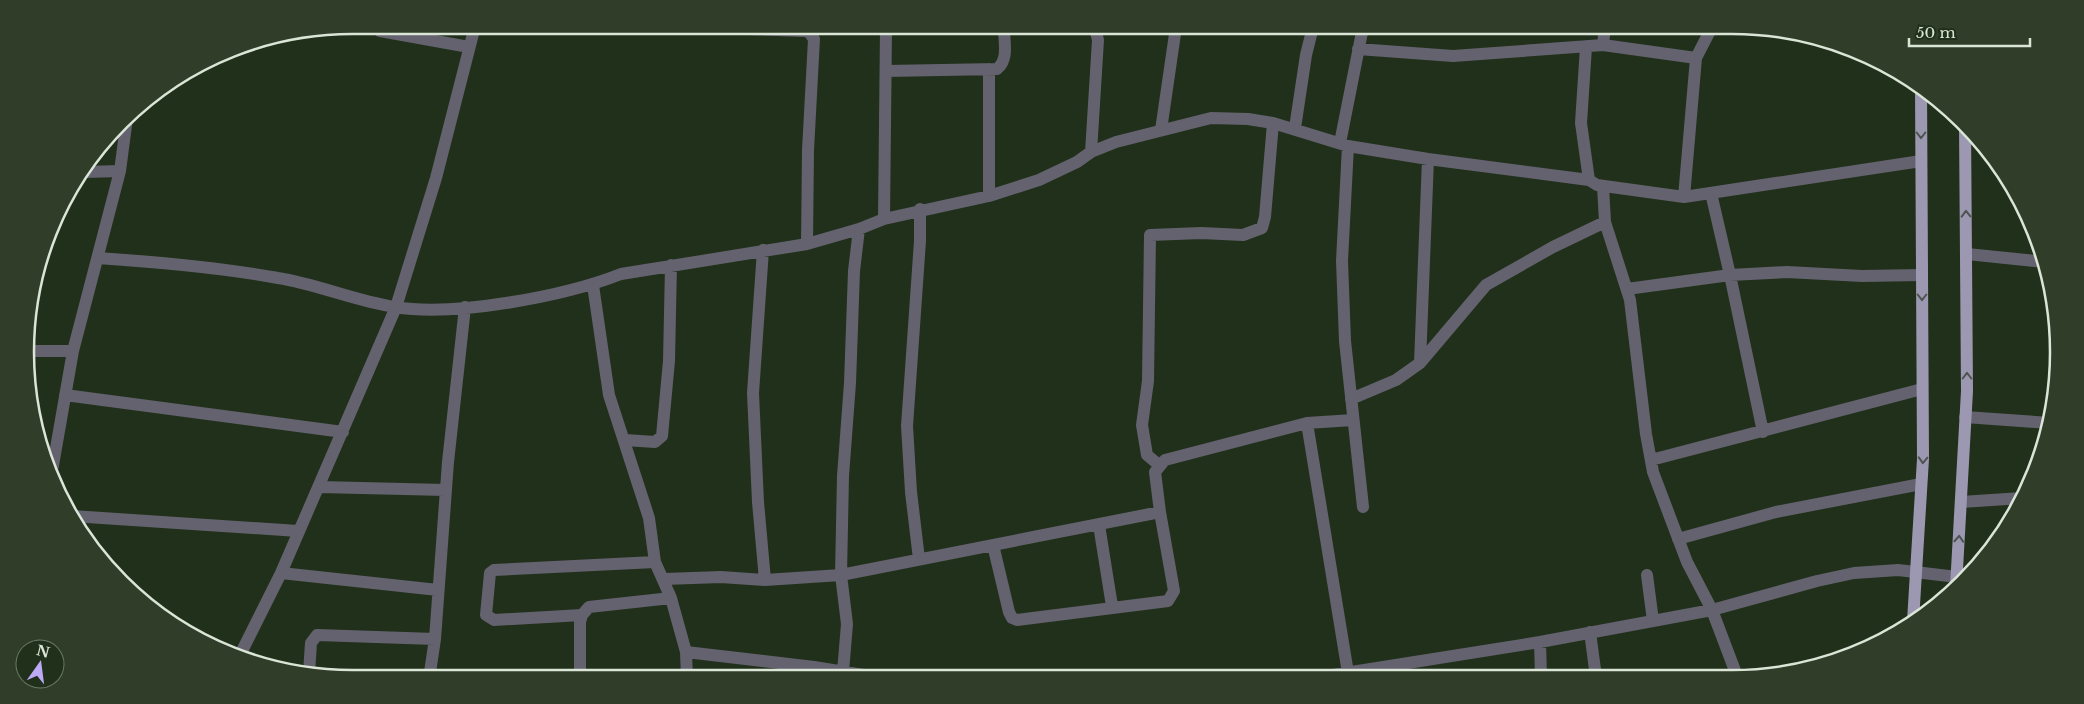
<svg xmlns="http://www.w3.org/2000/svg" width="2084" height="704" viewBox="0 0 2084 704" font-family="'Libre Baskerville',serif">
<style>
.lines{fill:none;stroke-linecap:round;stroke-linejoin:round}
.minor{stroke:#64626f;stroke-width:12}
.major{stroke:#9d98b2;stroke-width:12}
.oneway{stroke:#4c544f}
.rim{fill:none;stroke:#dbe5d7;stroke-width:2.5}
</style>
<rect width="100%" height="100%" fill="#21301a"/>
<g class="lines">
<path class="minor" d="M748 29 805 31 809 32 814 39 808 150 807 244
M380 31 469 47
M1603 45 1605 26
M1586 47 1581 123 1589 180
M1358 49 1453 56 1603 45 1696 58
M989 69V196
M886 71 997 69C1009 60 1004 42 1004 28
M1295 128 1306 55 1313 27
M1161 130 1176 27
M1340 143 1363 27
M1348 146 1342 261 1345 341 1363 507
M1091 152 1098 40 1095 28
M85 172 120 171
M1603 186 1605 222 1630 300 1646 434 1653 472 1687 562 1712 610 1737 676
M1711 193 1730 275 1763 432
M1684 197 1696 58 1713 25
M884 219 886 29
M763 250 753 393 758 502 765 580
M1967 254 2045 262
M98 258C158 262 218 267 278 278 317 284 355 301 395 307 455 317 565 296 621 274L807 244 859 229 884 219 989 196 1039 180 1077 162 1091 152 1116 142 1211 118 1248 119 1273 123 1348 146 1428 159 1589 180 1597 185 1684 197 1921 161
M593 285 609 395 649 518 655 562 671 598 686 652 687 678
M1627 289 1730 275 1787 272 1862 276 1922 275
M30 351H73
M1420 363 1428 159
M65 395 343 432
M1351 399 1396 380 1420 363 1486 285 1553 247 1605 222
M1965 417 2050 423
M1307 423 1348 673
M625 440 655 442 662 436 669 361 671 265
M1651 460 1922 389
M1159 465 1147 455 1142 425 1148 381 1150 235 1201 233 1243 235 1262 228 1265 217 1273 123
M52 471 73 351 120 171 127 118
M319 487 446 490
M1961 502 2022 498
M72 516 298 531
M1099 525 1112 606
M1678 539 1776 512 1921 484
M993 545 1009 612 1012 618 1017 620 1168 601 1174 591 1160 512
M919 559 911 492 907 426 920 241V209
M281 573 438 590
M1647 575 1653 621
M664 579 721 577 765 580 841 575 1160 512 1155 472 1165 460 1307 423 1353 420
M582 615 494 620 486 615 490 573 494 570 655 562
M1590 632 1596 677
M1540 642 1541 677
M686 652 814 667 882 678
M240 655 281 573 396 307 436 178 474 30
M843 672 847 624 841 575 843 476 850 383 854 271 859 229
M309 673 311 643 317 635 435 639
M1320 677 1540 642 1712 610 1817 581 1854 573 1898 570 1957 577
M429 679 435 639 448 462 465 307
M580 679V622L582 615 589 607 671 598"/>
<path class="major" d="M1956 587 1967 391 1965 124
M1913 621 1923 459 1921 86"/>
</g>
<defs><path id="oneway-chevron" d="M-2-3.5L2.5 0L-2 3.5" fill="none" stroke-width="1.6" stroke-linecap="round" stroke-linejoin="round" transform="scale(1.25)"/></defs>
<g class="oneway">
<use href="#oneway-chevron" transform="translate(1921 135) rotate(90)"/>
<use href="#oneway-chevron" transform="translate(1966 214) rotate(-91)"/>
<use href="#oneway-chevron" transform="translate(1922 297) rotate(90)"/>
<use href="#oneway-chevron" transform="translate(1967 376) rotate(-90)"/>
<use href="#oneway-chevron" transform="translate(1923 460) rotate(92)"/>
<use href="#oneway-chevron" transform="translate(1959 539) rotate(-87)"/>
</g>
<path d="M0 0H2084V704H0ZM352 34H1732A318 318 0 0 1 2050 352V352A318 318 0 0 1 1732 670H352A318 318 0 0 1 34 352V352A318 318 0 0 1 352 34Z" fill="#303e29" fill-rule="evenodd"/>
<path class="rim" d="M352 34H1732A318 318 0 0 1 2050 352V352A318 318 0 0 1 1732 670H352A318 318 0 0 1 34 352V352A318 318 0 0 1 352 34Z"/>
<g transform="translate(40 664) rotate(14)"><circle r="24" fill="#21301a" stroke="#6b7866"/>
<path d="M0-4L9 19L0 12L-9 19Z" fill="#bcaaf6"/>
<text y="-8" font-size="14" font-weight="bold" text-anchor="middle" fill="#dbe5d7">N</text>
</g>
<path d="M1909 38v8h121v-8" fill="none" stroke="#dbe5d7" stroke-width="2.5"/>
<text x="1916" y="38" font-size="15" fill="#dbe5d7" stroke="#21301a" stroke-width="4" paint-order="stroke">50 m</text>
</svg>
